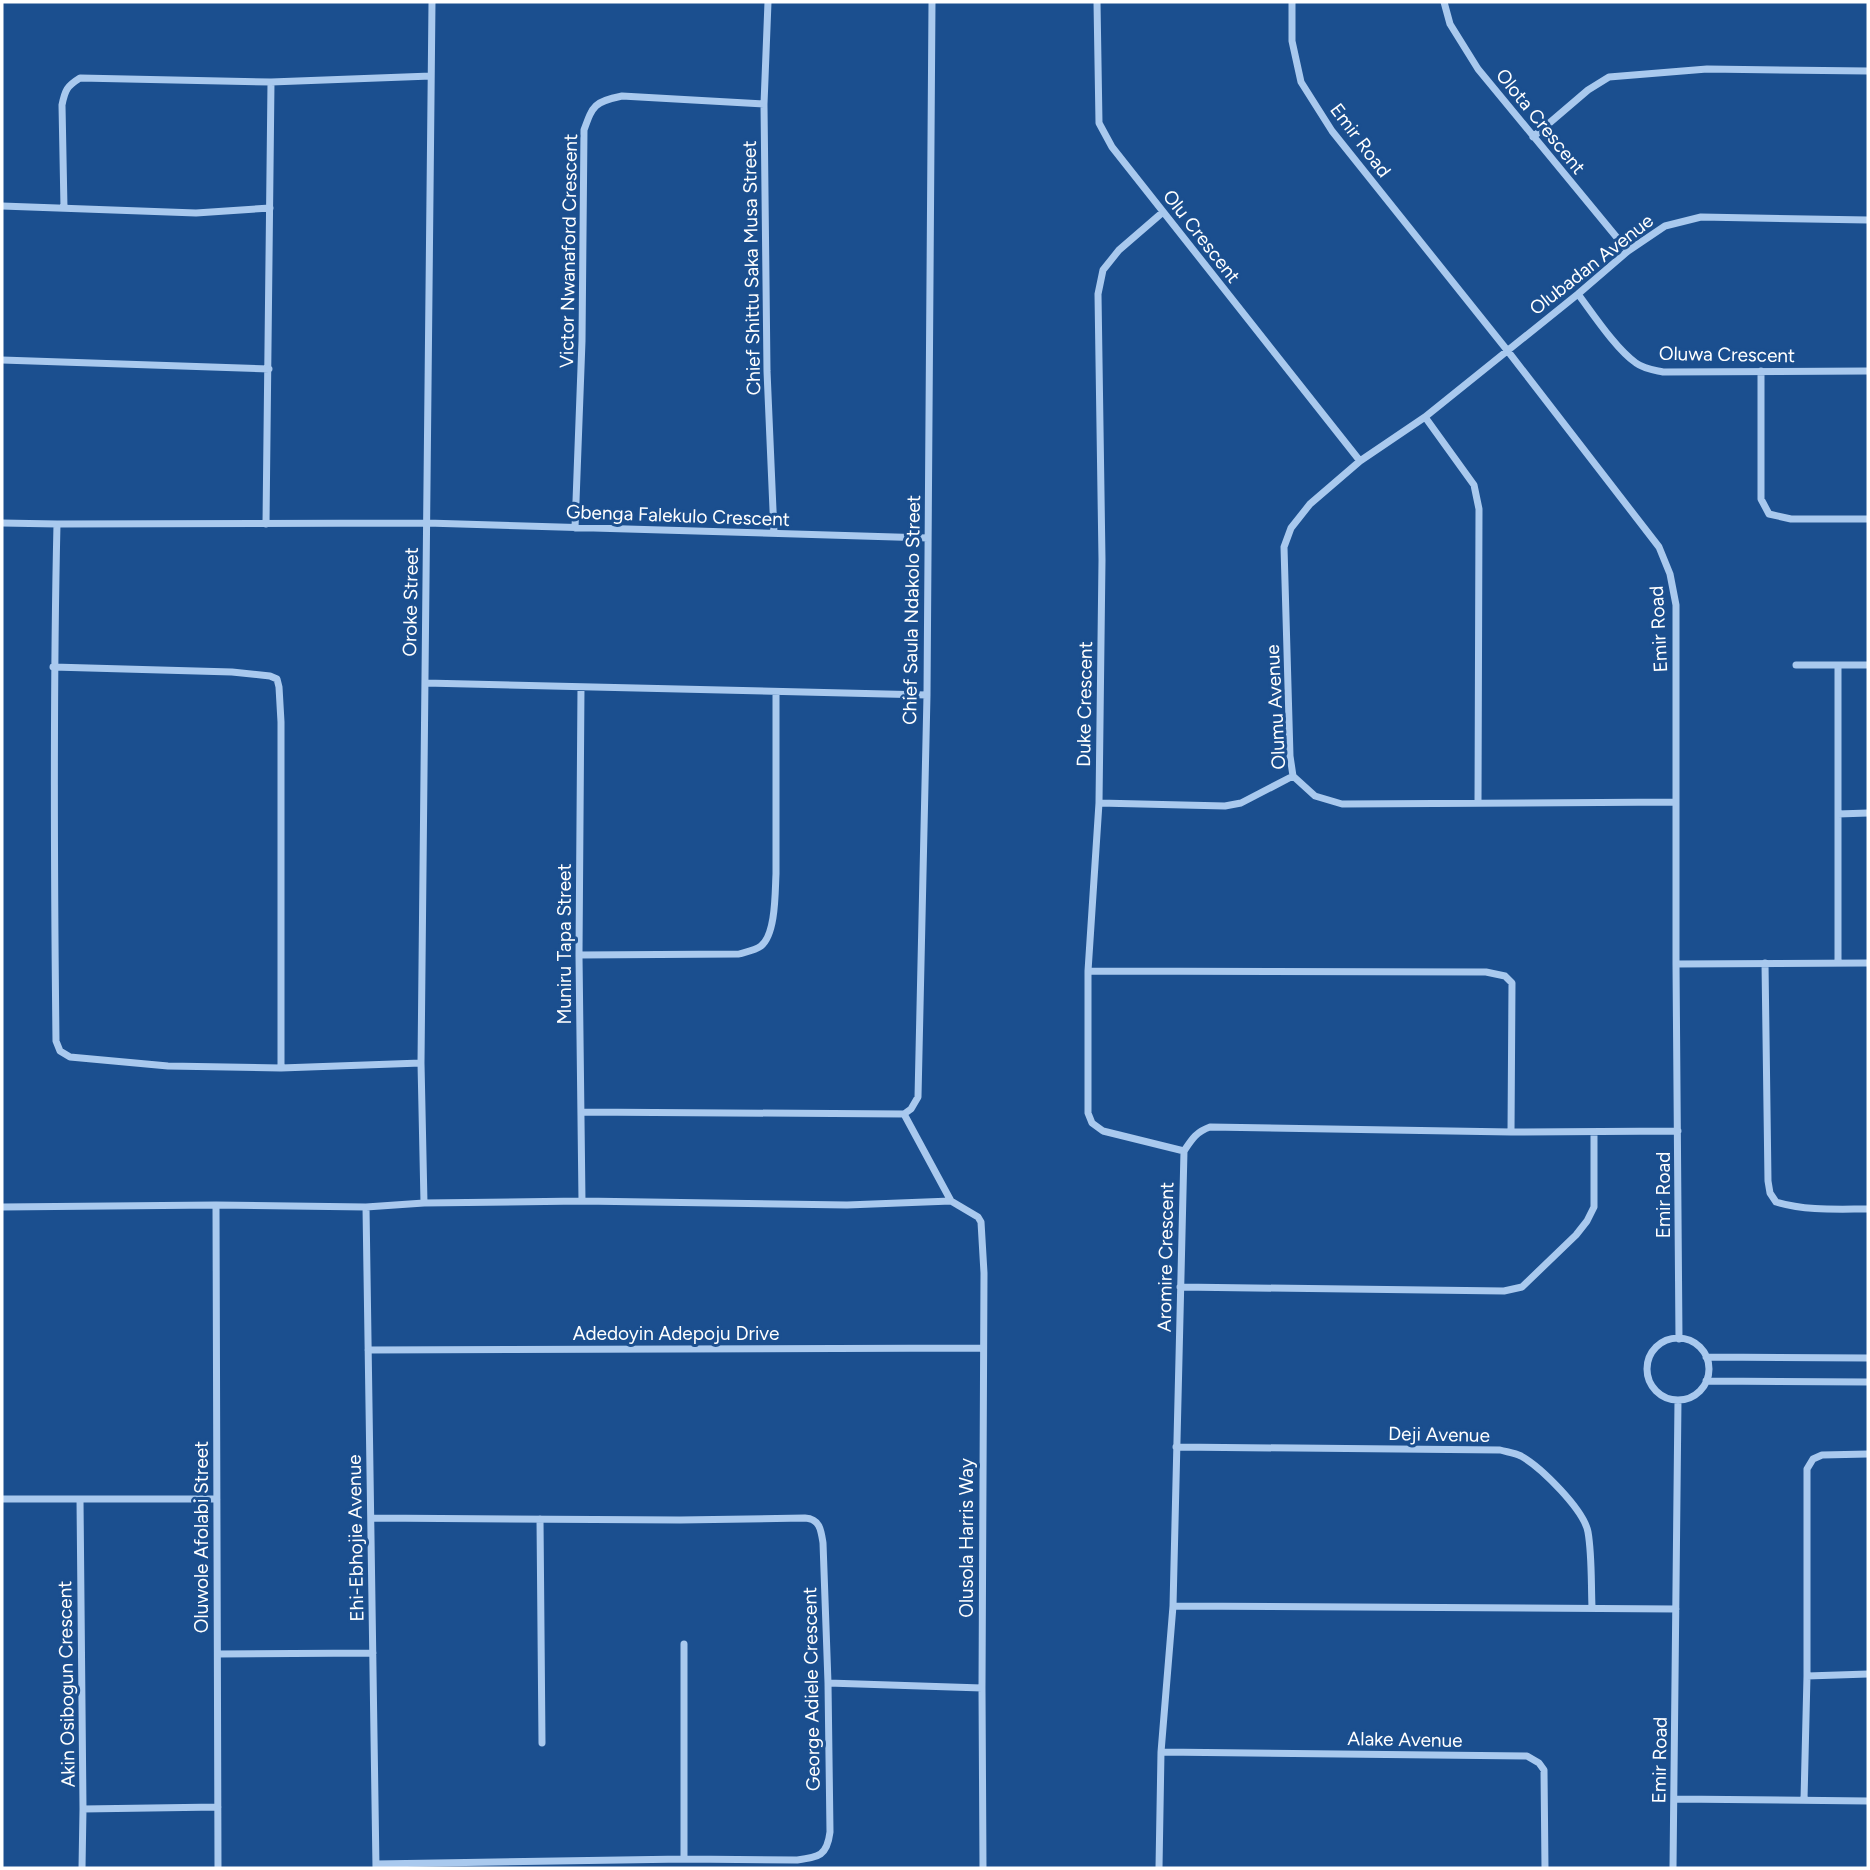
<svg xmlns="http://www.w3.org/2000/svg" width="1870" height="1870" viewBox="0 0 1870 1870" font-family="Figtree,sans-serif">
<style>
.lines{fill:none;stroke-linecap:round;stroke-linejoin:round}
.street{stroke:#a9c9ee;stroke-width:7}
.labels{text-anchor:middle;stroke-width:6;stroke-linejoin:round;paint-order:stroke}
.street-label{font-size:19px;fill:#fff;stroke:#1b4f8f}
</style>
<rect width="100%" height="100%" fill="#1b4f8f"/>
<g class="lines">
<path class="street" d="M768 2 764 104 767 371 774 533
M932 2 927 695 918 1097 911 1109 904 1114 951 1201
M1097 2 1099 123 1112 147 1360 461
M1292 2V41L1301 82 1332 131 1507 350 1659 547 1670 574 1676 605V964L1679 1339
M1444 2 1450 24 1478 69 1628 251
M1533 137 1588 90 1609 77 1707 69 1868 71
M2 206 196 213 270 208
M64 208 62 105C65 90 67 86 80 78L271 82
M1163 212 1119 250 1103 270 1098 294 1102 560 1099 803 1088 971V1113L1092 1123 1103 1131 1184 1151
M1578 294C1593 314 1616 349 1636 363 1644 369 1654 370 1663 372L1868 371
M2 360 269 369
M1761 371V499L1769 514 1791 519H1868
M1425 417 1474 485 1479 509 1478 803
M2 523 57 524 427 523 928 538
M57 524C53 696 54 868 56 1041L60 1051 70 1057 168 1066 281 1068
M266 524 271 82 431 76
M575 528 582 341 584 130C593 105 594 102 622 96L764 104
M1796 665H1868
M53 667 232 672 270 676 277 679 279 687 281 722V1068L421 1063
M425 683 927 695
M581 687 579 955 582 1201
M1676 802 1342 804 1315 796 1293 776 1290 756 1284 547 1291 528 1310 504 1360 461 1425 417 1578 294 1628 251 1665 226 1701 217 1868 220
M1099 803 1225 806 1241 803 1293 776
M1838 814 1868 813
M579 955 739 954C746 952 756 950 761 946 776 934 775 892 776 874V692
M1765 963 1768 1181 1770 1193 1776 1202C1806 1211 1838 1209 1868 1209
M1838 963V665
M1676 964 1868 963
M1088 971 1486 972 1505 976 1512 983 1511 1132
M581 1112 904 1114
M424 1203 421 1063 432 2
M216 1205 218 1868
M2 1207 216 1205 366 1207 424 1203 582 1201 847 1205 951 1201 978 1217 981 1222 984 1273 982 1688 983 1868
M366 1207 376 1868
M1180 1287 1504 1291 1522 1287 1576 1235 1587 1221 1594 1207V1132
M1647 1369a31 31 0 1 1 62 0a31 31 0 1 1-62 0Z
M368 1350 983 1348
M1706 1357 1868 1358
M1706 1381 1868 1382
M1176 1447 1500 1450C1507 1452 1515 1453 1521 1456 1541 1467 1584 1510 1588 1532 1592 1555 1591 1583 1592 1607
M2 1499H217
M80 1499 83 1809 82 1868
M371 1518 680 1520 805 1518C820 1519 821 1530 823 1543L828 1683 830 1832C827 1856 819 1857 797 1860L684 1859 376 1864
M540 1519 542 1743
M1173 1606 1676 1609
M218 1654 373 1653
M1807 1676 1868 1674
M828 1683 982 1688
M1161 1752 1527 1756 1539 1763 1544 1770 1545 1868
M1675 1799 1868 1801
M1804 1800 1807 1676V1469L1813 1459 1822 1455 1868 1454
M83 1809 218 1807
M684 1859V1644
M1159 1868 1161 1752 1173 1606 1184 1151C1192 1139 1196 1132 1210 1127L1511 1132 1678 1131
M1673 1868 1678 1400"/>
</g>
<g class="labels">
<g class="street-label">
<text transform="translate(1541 121) rotate(51)" y="7">Olota Crescent</text>
<text transform="translate(1361 140) rotate(53)" y="7">Emir Road</text>
<text transform="translate(1202 236) rotate(52)" y="7">Olu Crescent</text>
<text transform="translate(568 251) rotate(-89)" y="7">Victor Nwanaford Crescent</text>
<text transform="translate(1591 264) rotate(-38)" y="7">Olubadan Avenue</text>
<text transform="translate(751 268) rotate(-91)" y="7">Chief Shittu Saka Musa Street</text>
<text transform="translate(1727 354) rotate(1)" y="7">Oluwa Crescent</text>
<text transform="translate(678 515) rotate(2)" y="7">Gbenga Falekulo Crescent</text>
<text transform="translate(410 602) rotate(-89)" y="7">Oroke Street</text>
<text transform="translate(911 610) rotate(-89)" y="7">Chief Saula Ndakolo Street</text>
<text transform="translate(1658 629) rotate(-93)" y="7">Emir Road</text>
<text transform="translate(1084 704) rotate(-89)" y="7">Duke Crescent</text>
<text transform="translate(1275 707) rotate(-93)" y="7">Olumu Avenue</text>
<text transform="translate(564 944) rotate(-90)" y="7">Muniru Tapa Street</text>
<text transform="translate(1663 1195) rotate(-90)" y="7">Emir Road</text>
<text transform="translate(1165 1257) rotate(-89)" y="7">Aromire Crescent</text>
<text x="676" y="1340">Adedoyin Adepoju Drive</text>
<text transform="translate(1439 1434) rotate(1)" y="7">Deji Avenue</text>
<text transform="translate(201 1537) rotate(-90)" y="7">Oluwole Afolabi Street</text>
<text transform="translate(355 1538) rotate(-91)" y="7">Ehi-Ebhojie Avenue</text>
<text transform="translate(966 1538) rotate(-90)" y="7">Olusola Harris Way</text>
<text transform="translate(66 1684) rotate(-91)" y="7">Akin Osibogun Crescent</text>
<text transform="translate(811 1689) rotate(-91)" y="7">George Adiele Crescent</text>
<text transform="translate(1405 1739) rotate(1)" y="7">Alake Avenue</text>
<text transform="translate(1659 1760) rotate(-89)" y="7">Emir Road</text>
</g>
</g>
<rect width="1870" height="1870" fill="none" stroke="#ffffff" stroke-width="7"/>
</svg>
